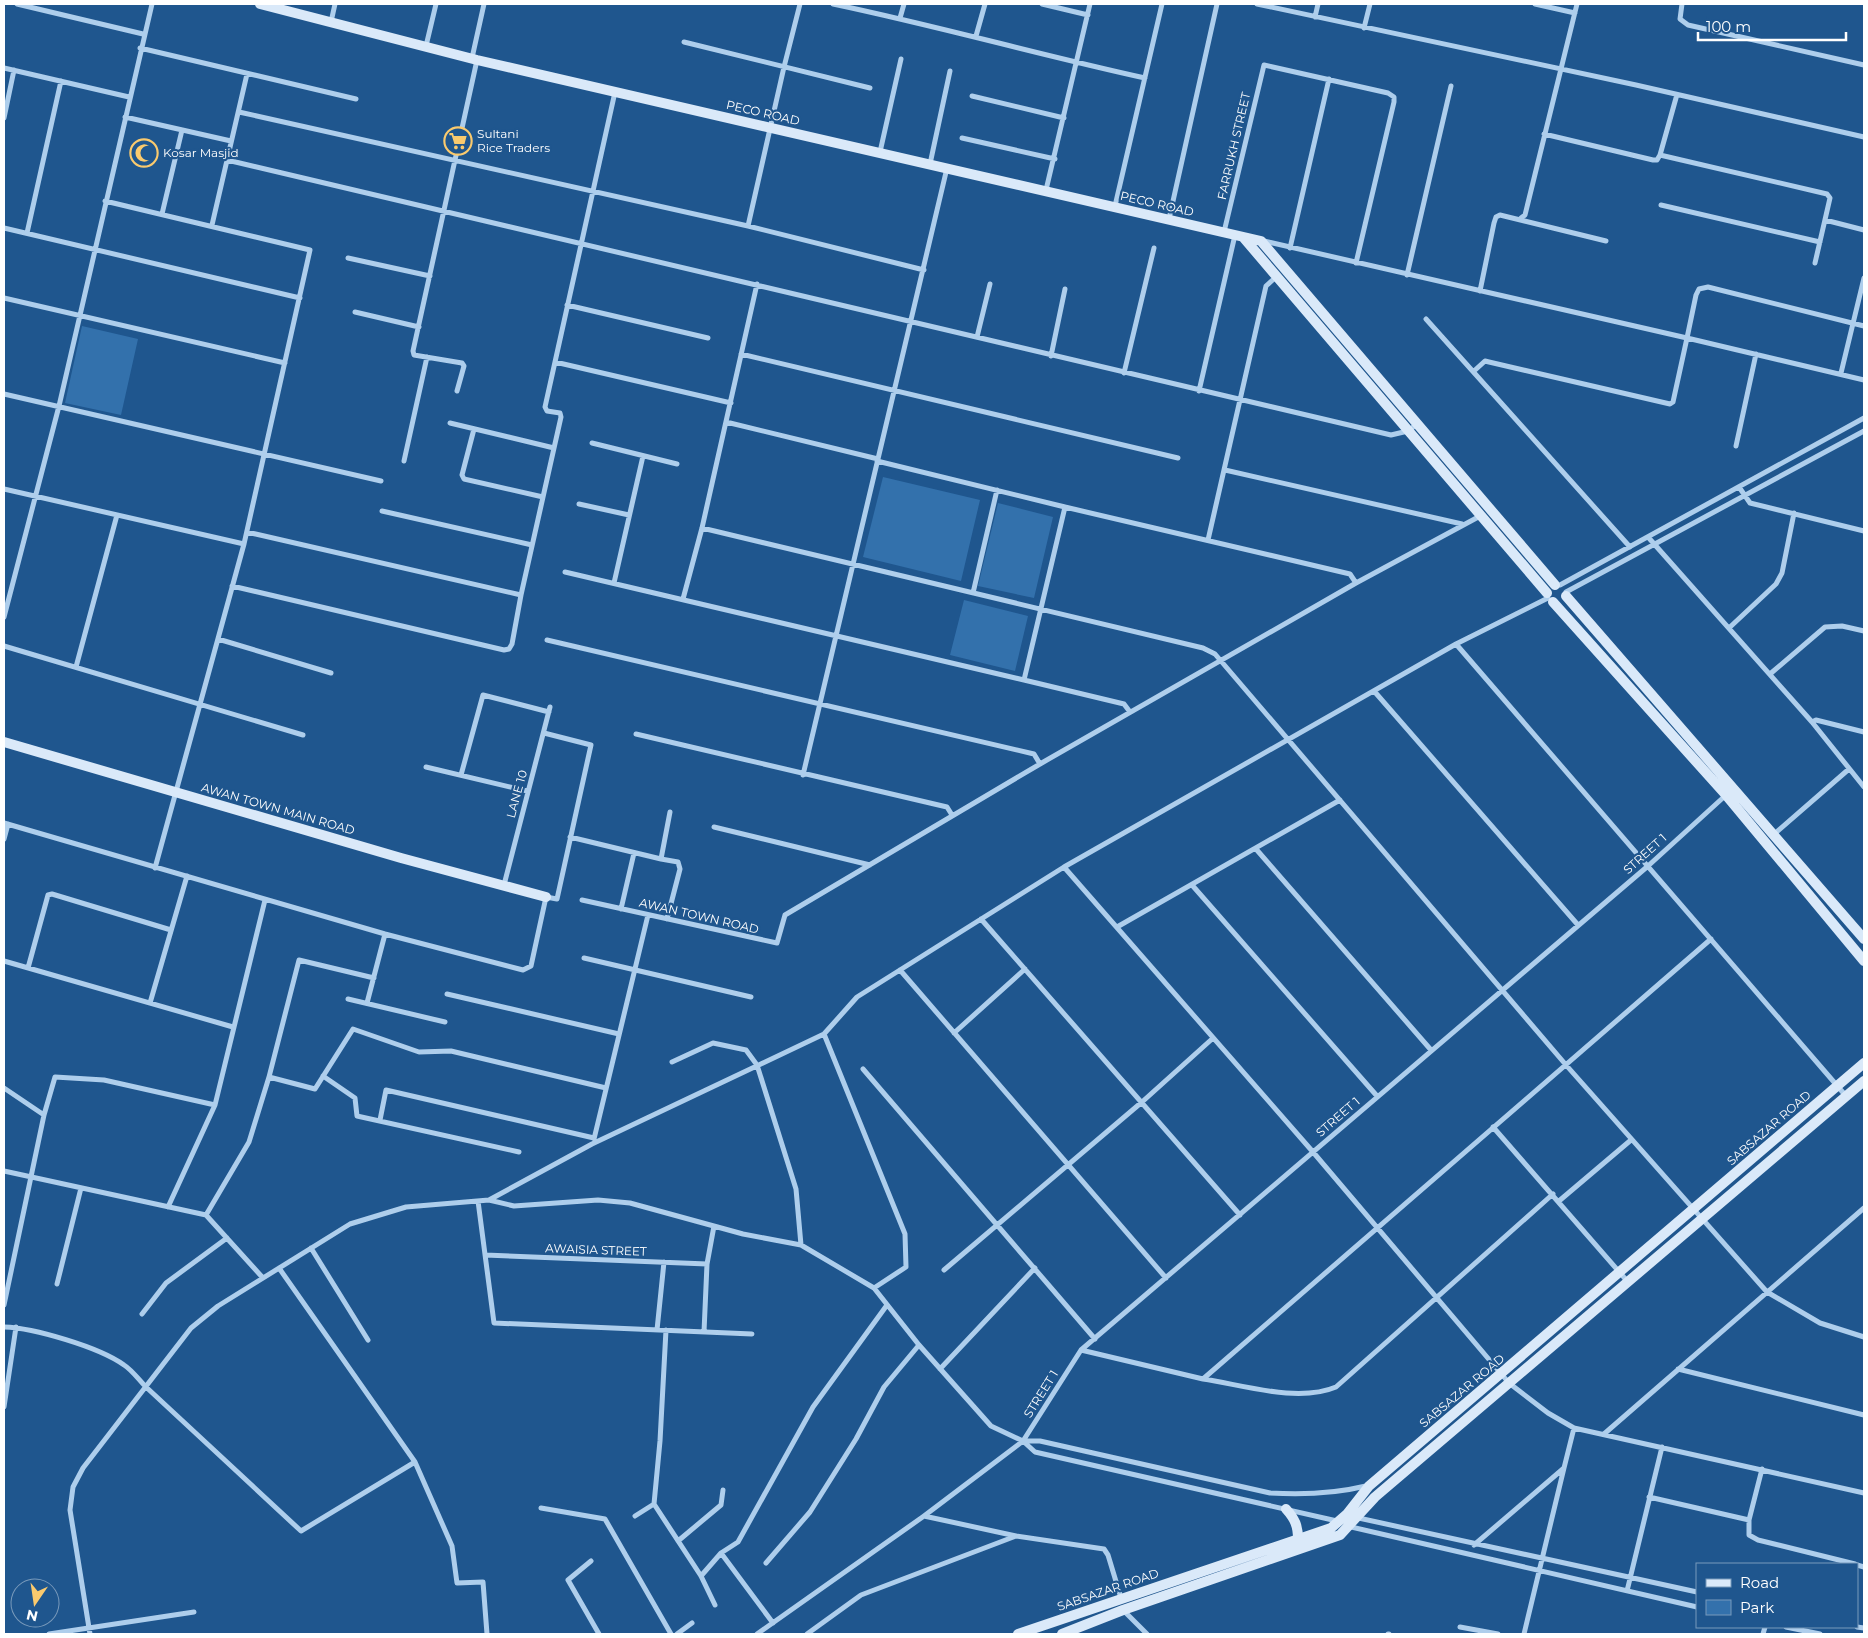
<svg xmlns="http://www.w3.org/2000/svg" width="1868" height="1638" viewBox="0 0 1868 1638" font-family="Montserrat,sans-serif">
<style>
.green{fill:#3371ac}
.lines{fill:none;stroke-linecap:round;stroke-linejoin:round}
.street{stroke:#aeceec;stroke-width:5}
.secondary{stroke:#dae9f9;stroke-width:10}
.labels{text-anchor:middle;stroke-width:4.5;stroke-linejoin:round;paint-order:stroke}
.street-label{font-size:12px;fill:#fff;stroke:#1f568e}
.poi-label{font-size:12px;fill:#fff;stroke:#1f568e;text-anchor:start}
</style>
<rect width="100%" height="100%" fill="#1f568e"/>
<path class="green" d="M82 326 138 339 121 415 65 403Z
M883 477 980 500 961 581 863 557Z
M998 503 1053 517 1034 598 978 586Z
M964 600 1028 616 1015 671 950 655Z"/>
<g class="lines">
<path class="street" d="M17 4 143 34
M833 4C938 26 1040 55 1145 78
M1042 4 1088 15
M1257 4 1636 85 1864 137
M1535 4 1575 13
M1682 4 1680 19 1688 25 1864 65
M1315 17 1318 4
M900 18 904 4
M331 22 335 4
M1364 28 1370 4
M976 36 985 4
M684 42 870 88
M426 46 436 4
M140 48 356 99
M472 58 484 4
M4 68 129 97
M972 96 1064 118
M239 112 748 226 924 270
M125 117 231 141
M4 118 14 70
M1544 134 1653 160H1657L1660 155 1676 98
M962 138 1055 159
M880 152 901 59
M1660 155 1827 194 1830 198 1815 263
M227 160 1391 435 1408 431 1417 424
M930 164 950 71
M1046 190 1090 4
M105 201 310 250 244 544 155 868
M1661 205 1820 242
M1115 206 1162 4
M162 214 182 130
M1521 218 1525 215 1577 4
M1169 219 1217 4
M1825 220 1864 230
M212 225 247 74
M748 226 784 67 800 4
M4 228 300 298
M1224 232 1264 65 1388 93 1394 97V102L1356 263
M27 233 61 81
M1264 241 1687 338 1673 402 1670 404 1489 362 1485 361 1474 371
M1290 248 1329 79
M348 258 430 276
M1407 275 1451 86
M1480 291 1494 223 1496 217 1500 215 1606 241
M4 298 285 363
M567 305 708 338
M355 312 419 327
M1426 319 1630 547
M1864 326 1708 287 1699 289 1696 295 1687 338 1864 380
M977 337 990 284
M741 354 1178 458
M1051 356 1065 289
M555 362 731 403
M1124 373 1154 248
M1841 373 1864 278
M457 391 464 366 462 363 414 355 413 351 477 60
M1199 391 1235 235
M4 394 381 481
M726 422 878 459
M450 423 554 448
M474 429 462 475 464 479 543 497
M592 443 677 464
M1736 446 1756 354
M404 461 427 357
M877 461 1065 507 1024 680 1124 704 1130 712
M1225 470 1462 524
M1739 487 1750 503 1864 531
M4 489 244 544
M579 504 629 515
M1065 507 1350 574 1356 583
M382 511 532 545
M702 528 1203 648 1215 654 1566 1065 1767 1292 1820 1323 1864 1337
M247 532 521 595
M1648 537 1812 722 1864 787
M1208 540 1266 286 1277 276
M565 572 1024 680
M614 583 643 456
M1560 585 1864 418
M232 586 504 650 509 649 512 644 521 595 561 417 560 413 547 411 545 407 615 92
M1566 592 1864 431
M973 593 997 490
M683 599 702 528 757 284
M4 617 59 406 152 4
M1729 628 1776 584 1782 573 1794 513
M218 639 331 673
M547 640 1034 754 1040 764
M1456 644 1846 1096
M4 646 303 735
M76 667 117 515
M1770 674 1825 627 1842 626 1864 631
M1374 691 1578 925
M1812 722 1816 720 1864 732
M636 734 947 807 952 815
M426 767 527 791
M461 775 483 695 549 712
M803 775 947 168
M4 823 385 934 523 970 531 966 546 897 557 899 591 745 544 733
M714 827 870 865
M1772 836 1849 769
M570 837 661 859
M4 839 8 824
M1256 849 1431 1050
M1064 867 1313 1152 1509 1383 1548 1413 1574 1428 1864 1493
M504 885 550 707
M1192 885 1377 1096
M582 900 777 943 785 915 1040 764 1356 583 1482 515
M621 909 634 853
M667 919 680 869 678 862 661 859 670 812
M981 919 1240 1215
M1117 927 1340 800
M584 958 751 997
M4 961 233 1027
M28 968 48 895 52 894 171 930
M900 970 1166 1278
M447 994 619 1034
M348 999 445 1022
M150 1003 187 876
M367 1003 385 934
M954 1033 1025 969
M824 1034 905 1234 906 1267 874 1288
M672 1062 713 1043 746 1050 757 1065 796 1189 801 1245
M863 1069 1095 1339
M323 1076 355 1098 357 1116 519 1152
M269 1077 315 1089 353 1029 419 1052 451 1051 606 1088
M4 1088 44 1115
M380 1120 386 1090 594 1138
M1493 1127 1628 1282
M594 1139 648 915
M4 1171 206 1215 263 1278
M1553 1194 1336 1387C1298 1403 1243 1385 1203 1379L1711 939
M489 1200 514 1206 598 1200 630 1203 743 1234 801 1245 874 1288 919 1345 991 1426 1023 1441 1035 1452 1337 1521
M478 1201 494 1323 752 1334
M1559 1201 1631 1140
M168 1207 215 1105 265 900
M206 1215 249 1142 269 1077 299 960 374 978
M311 1248 368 1340
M485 1255 707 1264
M279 1268 415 1462 452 1546 457 1583 483 1582 487 1634
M944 1270 1142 1102 1212 1039
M57 1284 81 1188
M4 1305 44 1115 55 1077 104 1080 215 1105
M142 1314 166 1283 227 1238
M4 1327C34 1328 99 1347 124 1365 132 1370 139 1380 146 1387L301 1531 415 1462
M657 1330 664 1262
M666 1330 660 1441 654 1504 701 1576 715 1605
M704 1332 707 1264 714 1226
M1081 1350 1203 1379
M940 1369 1035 1268
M1678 1369 1864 1415
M4 1407 16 1327
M1604 1434 1864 1208
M1024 1441H1040L1270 1493C1303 1495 1333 1494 1366 1486
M1762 1469 1749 1520V1535L1758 1540 1855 1564
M1649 1497 1749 1520
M541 1508 605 1519 671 1634
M635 1516 654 1504
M924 1516 1016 1536
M1354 1517 1697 1592
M1347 1526 1697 1607
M678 1541 721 1505 723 1490
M1474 1545 1564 1468 1574 1428
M721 1553 773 1623
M591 1561 568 1580 599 1634
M766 1563 810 1512 856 1439 884 1387 919 1345
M1857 1565 1864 1567
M701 1576 721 1553 738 1542 813 1407 887 1305
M1627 1591 1662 1447
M1124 1611 1147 1634
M1460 1627 1498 1634
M1786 1627 1820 1634
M1857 1627 1864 1628
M49 1634 194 1612
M90 1634 70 1510 73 1487 83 1468 191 1328 218 1306 350 1224 406 1207 489 1200 592 1144 824 1034 857 997 1064 867 1456 644 1548 598
M677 1634 692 1623
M757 1634 924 1516 1023 1441 1081 1350 1648 866 1726 795
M807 1634 861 1595 1016 1536 1104 1549 1108 1555 1121 1598
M1388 1634H1389
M1524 1634 1564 1468
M1763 1634 1765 1627"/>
<path class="secondary" d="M260 4 477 60 1261 241 1555 585
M1243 237 1547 593
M1566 596 1864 939
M1553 602 1726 795 1864 961
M4 742 401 858 546 897
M1286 1509C1295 1519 1298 1526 1298 1539
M1018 1634 1331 1528 1347 1514 1369 1486 1864 1063
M1062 1634 1123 1610 1340 1535 1375 1497 1864 1081"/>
</g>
<defs>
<g id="supermarket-ring" transform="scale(1.4375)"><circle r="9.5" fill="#1f568e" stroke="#faca6e" stroke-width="1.5"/><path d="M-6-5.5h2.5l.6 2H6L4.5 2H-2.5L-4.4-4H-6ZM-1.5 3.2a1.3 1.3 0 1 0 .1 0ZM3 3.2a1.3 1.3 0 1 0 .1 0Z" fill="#faca6e"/></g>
<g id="mosque-ring" transform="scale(1.4375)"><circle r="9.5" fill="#1f568e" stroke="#faca6e" stroke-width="1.5"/><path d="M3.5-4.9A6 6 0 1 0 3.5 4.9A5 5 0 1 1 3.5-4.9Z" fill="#faca6e"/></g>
</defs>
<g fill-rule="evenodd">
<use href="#supermarket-ring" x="458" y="141"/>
<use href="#mosque-ring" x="144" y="153"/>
</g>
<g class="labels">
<g class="street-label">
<text transform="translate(763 113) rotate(13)" y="4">PECO ROAD</text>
<text transform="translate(1234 146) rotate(-77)" y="4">FARRUKH STREET</text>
<text transform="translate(1157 204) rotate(13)" y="4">PECO ROAD</text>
<text transform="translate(517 794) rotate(-75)" y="4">LANE 10</text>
<text transform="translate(278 809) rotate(16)" y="4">AWAN TOWN MAIN ROAD</text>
<text transform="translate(1645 854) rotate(-42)" y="4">STREET 1</text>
<text transform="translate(699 916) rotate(13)" y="4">AWAN TOWN ROAD</text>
<text transform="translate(1338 1117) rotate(-41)" y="4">STREET 1</text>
<text transform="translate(1769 1128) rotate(-41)" y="4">SABSAZAR ROAD</text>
<text transform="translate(596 1250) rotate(2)" y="4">AWAISIA STREET</text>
<text transform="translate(1462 1391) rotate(-40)" y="4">SABSAZAR ROAD</text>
<text transform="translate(1041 1394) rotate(-58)" y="4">STREET 1</text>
<text transform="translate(1108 1590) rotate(-19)" y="4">SABSAZAR ROAD</text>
</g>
<g class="poi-label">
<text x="477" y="138">Sultani<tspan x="477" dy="14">Rice Traders</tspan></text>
<text x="163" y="157">Kosar Masjid</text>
</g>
</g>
<rect width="1868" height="1638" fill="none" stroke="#ffffff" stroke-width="10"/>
<rect x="1696" y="1563" width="162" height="65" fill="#1f568e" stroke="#799abb"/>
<rect x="1706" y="1579" width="25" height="8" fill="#dae9f9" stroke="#799abb"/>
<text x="1740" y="1588" font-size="15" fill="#ffffff">Road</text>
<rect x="1706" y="1600" width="25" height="15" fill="#3371ac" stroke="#799abb"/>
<text x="1740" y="1613" font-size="15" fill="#ffffff">Park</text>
<g transform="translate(35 1603) rotate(193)"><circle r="24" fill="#1f568e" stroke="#799abb"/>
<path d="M0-4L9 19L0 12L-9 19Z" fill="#faca6e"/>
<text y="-8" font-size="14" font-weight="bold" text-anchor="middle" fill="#ffffff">N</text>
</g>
<path d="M1698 32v8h148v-8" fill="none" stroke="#ffffff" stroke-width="2.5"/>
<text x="1706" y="32" font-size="15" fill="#ffffff" stroke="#1f568e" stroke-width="4" paint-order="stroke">100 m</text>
</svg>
